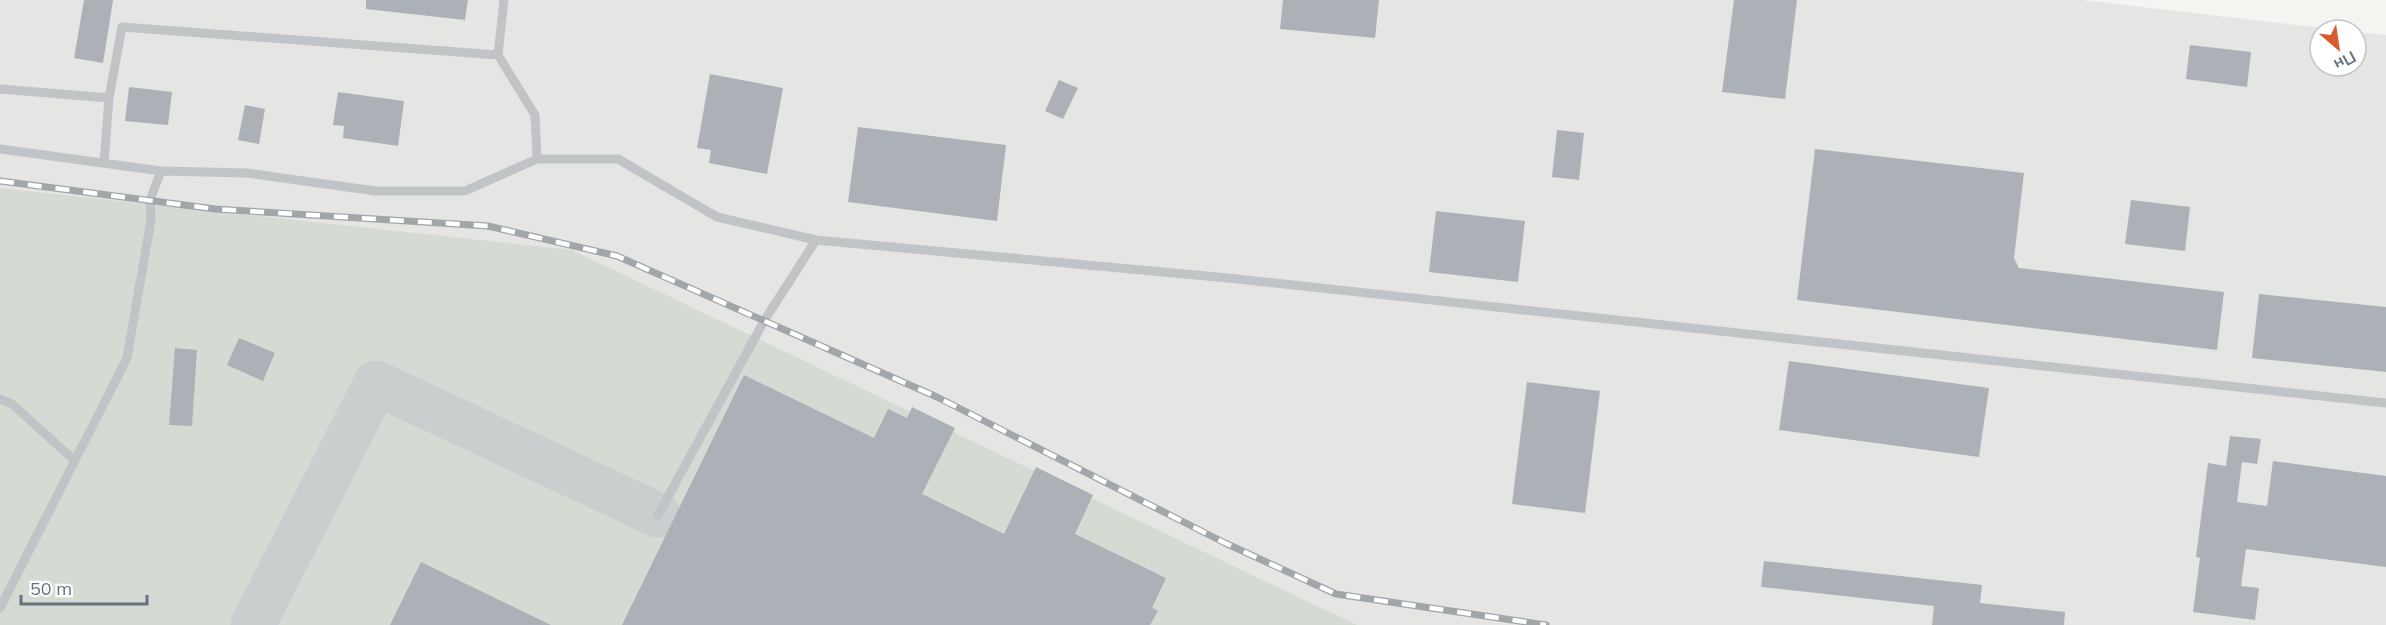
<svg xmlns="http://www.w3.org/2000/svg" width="2386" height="625" viewBox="0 0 2386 625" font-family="Mulish,sans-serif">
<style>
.built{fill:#e5e6e4}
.green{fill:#d5dbd2}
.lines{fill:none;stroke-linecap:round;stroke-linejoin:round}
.taxiway{stroke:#cacece;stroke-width:45}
.building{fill:#abb1b6}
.lane{stroke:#c0c4c7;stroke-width:9}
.rail-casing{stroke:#a1a6ab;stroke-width:7}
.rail{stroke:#fff;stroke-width:4.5;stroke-dasharray:14;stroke-linecap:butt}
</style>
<rect width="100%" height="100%" fill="#f4f5f1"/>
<path class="built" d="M0 0H2083L2340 30H2320V66H2356V32L2386 35V625H0Z"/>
<path class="green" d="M0 188 572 250 1357 625H0Z"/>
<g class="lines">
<path class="taxiway" d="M253 625 376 383 658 515"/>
</g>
<path class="building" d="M84 0H113L103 63 74 58Z
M366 0H468L465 20 366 9Z
M1283 0H1379L1375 38 1280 29Z
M1734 0H1797L1785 99 1722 92Z
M2190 45 2251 52 2247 87 2186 79Z
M710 74 783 88 767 174 709 163 711 150 697 148Z
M1059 80 1078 88 1063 119 1045 111Z
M129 87 172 92 168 125 125 121Z
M338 92 404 101 398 146 343 138 344 126 333 125Z
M245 105 265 109 259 144 238 140Z
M858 127 1006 145 997 221 848 202Z
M1557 130 1584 133 1579 180 1552 177Z
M1815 149 2024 173 2014 258 2019 268 2224 292 2217 350 1797 300Z
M2131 200 2190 207 2185 251 2125 244Z
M1436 211 1525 221 1518 282 1429 272Z
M2259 294 2386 307V372L2252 358Z
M239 338 275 353 263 381 227 365Z
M175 348 197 350 192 426 169 425Z
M1789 361 1989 388 1979 457 1779 430Z
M744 375 874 438 888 409 907 418 912 407 955 428 922 494 1004 534 1036 467 1093 495 1075 534 1166 578 1152 608 1158 611 1150 625H622Z
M1527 382 1600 391 1585 513 1512 504Z
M2230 436 2261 439 2257 464 2242 462 2237 502 2267 506 2273 461 2386 476V567L2246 549 2241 586 2259 588 2255 620 2193 612 2200 558 2196 557 2208 463 2226 466Z
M1764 561 1982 585 1980 603 2065 612 2064 625H1932L1934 606 1761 587Z
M421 562 551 625H390Z"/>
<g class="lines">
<path class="lane" d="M498 55 504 0
M0 89 109 98 122 27 498 55 535 115 537 159
M0 149 161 171 247 173 375 191H465L537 159H618L717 217 816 240 1228 278 2386 403
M104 163 109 98
M0 399 12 404 74 460
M658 515 764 321 816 240
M0 608 127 358 151 220 150 200 161 171"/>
<g class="rail-casing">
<path id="rail" d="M0 181 215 209 488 226 617 256 937 397 1225 543 1336 594 1546 625"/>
</g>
<use href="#rail" class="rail"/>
</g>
<g transform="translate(2338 48) rotate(151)"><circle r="28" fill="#ffffff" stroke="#c1c7cc" stroke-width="1.5"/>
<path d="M0-4.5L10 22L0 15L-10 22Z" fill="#d95c2c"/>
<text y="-9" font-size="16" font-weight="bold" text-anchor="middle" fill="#657380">Пн</text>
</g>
<path d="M21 595v9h126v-9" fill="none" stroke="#657380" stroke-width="3"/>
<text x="30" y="595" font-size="18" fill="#657380" stroke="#ffffff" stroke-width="4.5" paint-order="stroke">50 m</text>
</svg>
